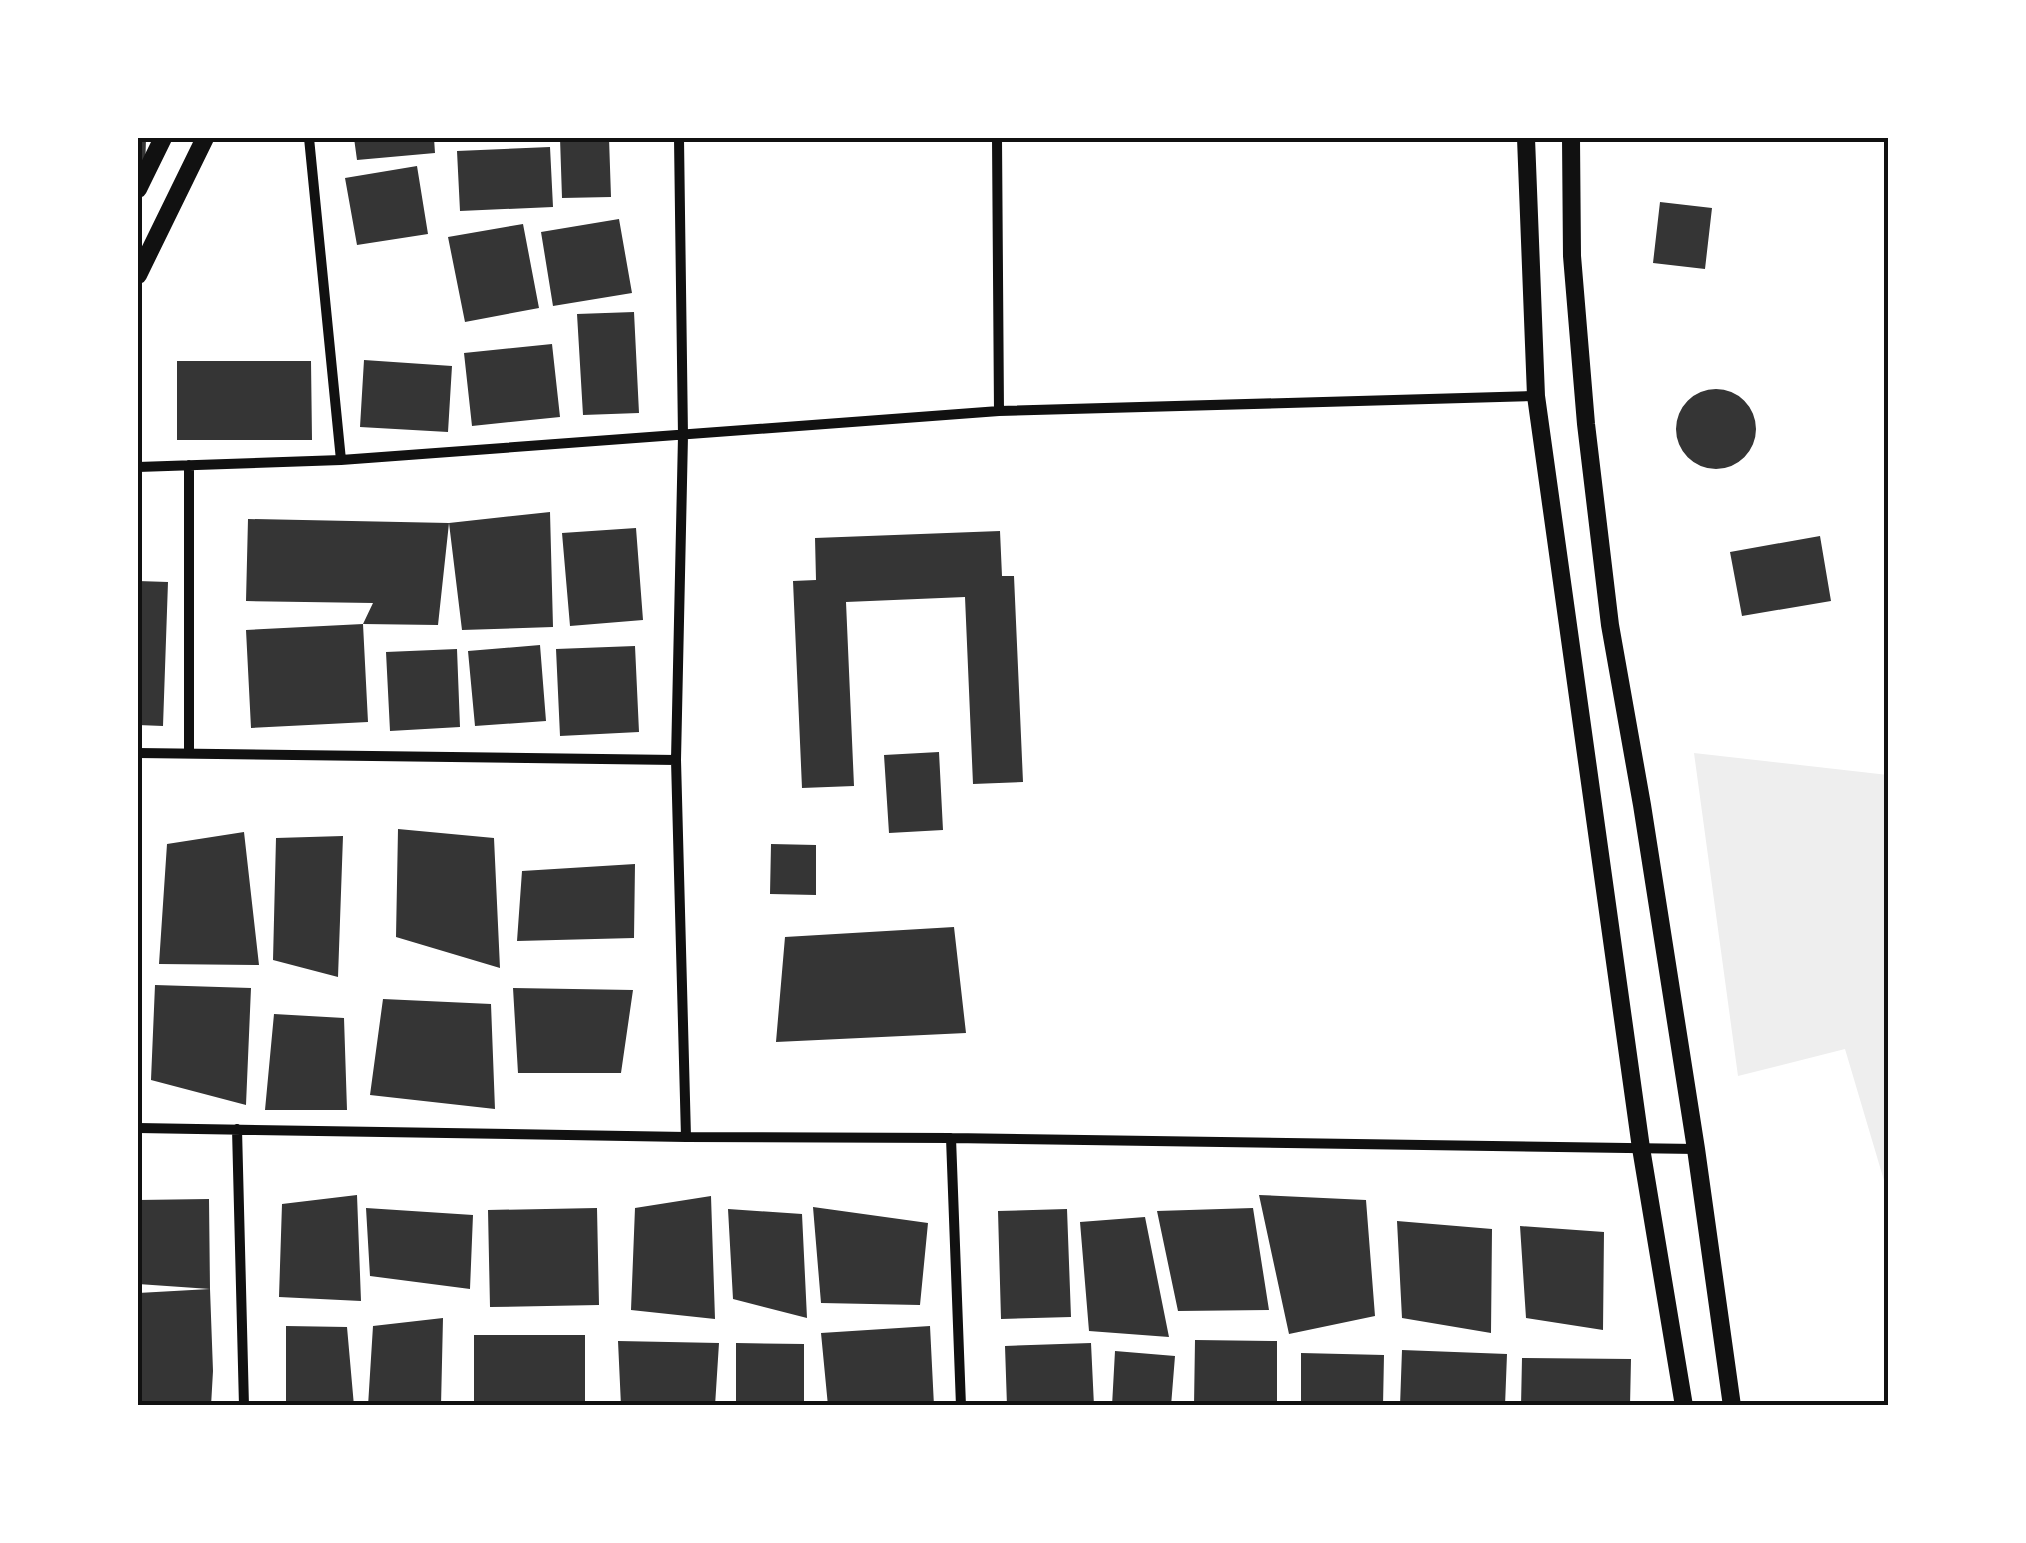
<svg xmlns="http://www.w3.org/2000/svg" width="2026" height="1543" viewBox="0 0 2026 1543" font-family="Lato,sans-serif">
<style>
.green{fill:#eee}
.building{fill:#353535}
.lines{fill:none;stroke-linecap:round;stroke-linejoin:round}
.minor{stroke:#111;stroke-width:10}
.tertiary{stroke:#111;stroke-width:18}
.neatline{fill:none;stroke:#111;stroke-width:4}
</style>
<rect width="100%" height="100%" fill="#fff"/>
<path class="green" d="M1694 753 1888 775V1194L1845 1049 1738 1076Z"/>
<path class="building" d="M138 138H146L145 173H138Z
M354 138H434L435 153 357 160Z
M560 138H609L611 197 562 198Z
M550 147 553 207 460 211 457 151Z
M417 166 428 234 357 245 345 178Z
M1660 202 1712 208 1705 269 1653 263Z
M619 219 632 293 553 306 541 232Z
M523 224 539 308 465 322 448 237Z
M634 312 639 413 583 415 577 314Z
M552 344 560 417 472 426 464 353Z
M364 360 452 366 448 432 360 427Z
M177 361H311L312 440H177Z
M1676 429a40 40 0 1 1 80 0a40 40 0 1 1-80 0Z
M550 512 553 627 462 630 449 523Z
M248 519 449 523 438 625 363 624 373 603 246 601Z
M636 528 643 620 570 626 562 533Z
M1000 531 1002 576H1014L1023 782 973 784 965 597 846 602 854 786 802 788 793 581 816 580 815 538Z
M1820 536 1831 601 1742 616 1730 552Z
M138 581 168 582 163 726 138 725Z
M363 624 368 722 251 728 246 630Z
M540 645 546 721 475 726 468 651Z
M635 646 639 732 560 736 556 649Z
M457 649 460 727 390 731 386 652Z
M939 752 943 830 889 833 884 755Z
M398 829 494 838 500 968 396 937Z
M244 832 259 965 159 964 167 844Z
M343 836 338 977 273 960 276 838Z
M771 844 816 845V895L770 894Z
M635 864 634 938 517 941 522 871Z
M954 927 966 1033 776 1042 785 937Z
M155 985 251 988 246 1105 151 1080Z
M513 988 633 990 621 1073H518Z
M383 999 491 1004 495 1109 370 1095Z
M274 1014 344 1018 347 1110H265Z
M357 1195 361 1301 279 1297 282 1204Z
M1259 1195 1366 1200 1375 1316 1289 1334Z
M711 1196 715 1319 631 1310 635 1208Z
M209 1199 210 1289 138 1284V1200Z
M813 1207 928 1223 920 1305 821 1303Z
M366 1208 473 1215 470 1289 370 1276Z
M597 1208 599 1305 490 1307 488 1210Z
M1253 1208 1269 1310 1178 1311 1157 1211Z
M728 1209 802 1214 807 1318 733 1299Z
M1067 1209 1071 1317 1001 1319 998 1211Z
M1145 1217 1169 1337 1089 1331 1080 1222Z
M1397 1221 1492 1229 1491 1333 1402 1318Z
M1520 1226 1604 1232 1603 1330 1526 1318Z
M210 1289 213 1371 211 1406H138V1293Z
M443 1318 441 1406H368L373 1326Z
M286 1326 347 1327 354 1406H286Z
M930 1326 934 1406H828L821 1333Z
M474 1335H585V1406H474Z
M1195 1340 1277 1341V1406H1194Z
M618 1341 719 1343 715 1406H621Z
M736 1343 804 1344V1406H736Z
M1091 1343 1094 1406H1007L1005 1346Z
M1402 1350 1507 1354 1505 1406H1400Z
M1115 1351 1175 1356 1171 1406H1112Z
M1301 1353 1384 1355 1383 1406H1301Z
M1522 1358 1631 1359 1630 1406H1521Z"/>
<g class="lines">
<path class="minor" d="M309 138 341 460
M679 138 683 436 676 760 686 1137
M997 138 999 411
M189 465V752
M138 467 341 460 999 411 1536 396
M138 753 676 760
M138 1128 686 1137 951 1138 1696 1149
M237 1129 244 1406
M951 1138 961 1406"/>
<path class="tertiary" d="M1526 138 1536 396 1641 1148 1684 1406
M1571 138 1572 256 1586 424 1610 625 1642 805 1696 1149 1732 1406
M138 189 163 138
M138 275 205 138"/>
</g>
<rect width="2026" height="1543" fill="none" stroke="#ffffff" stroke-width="280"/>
<rect x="140" y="140" width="1746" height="1263" class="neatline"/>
</svg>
